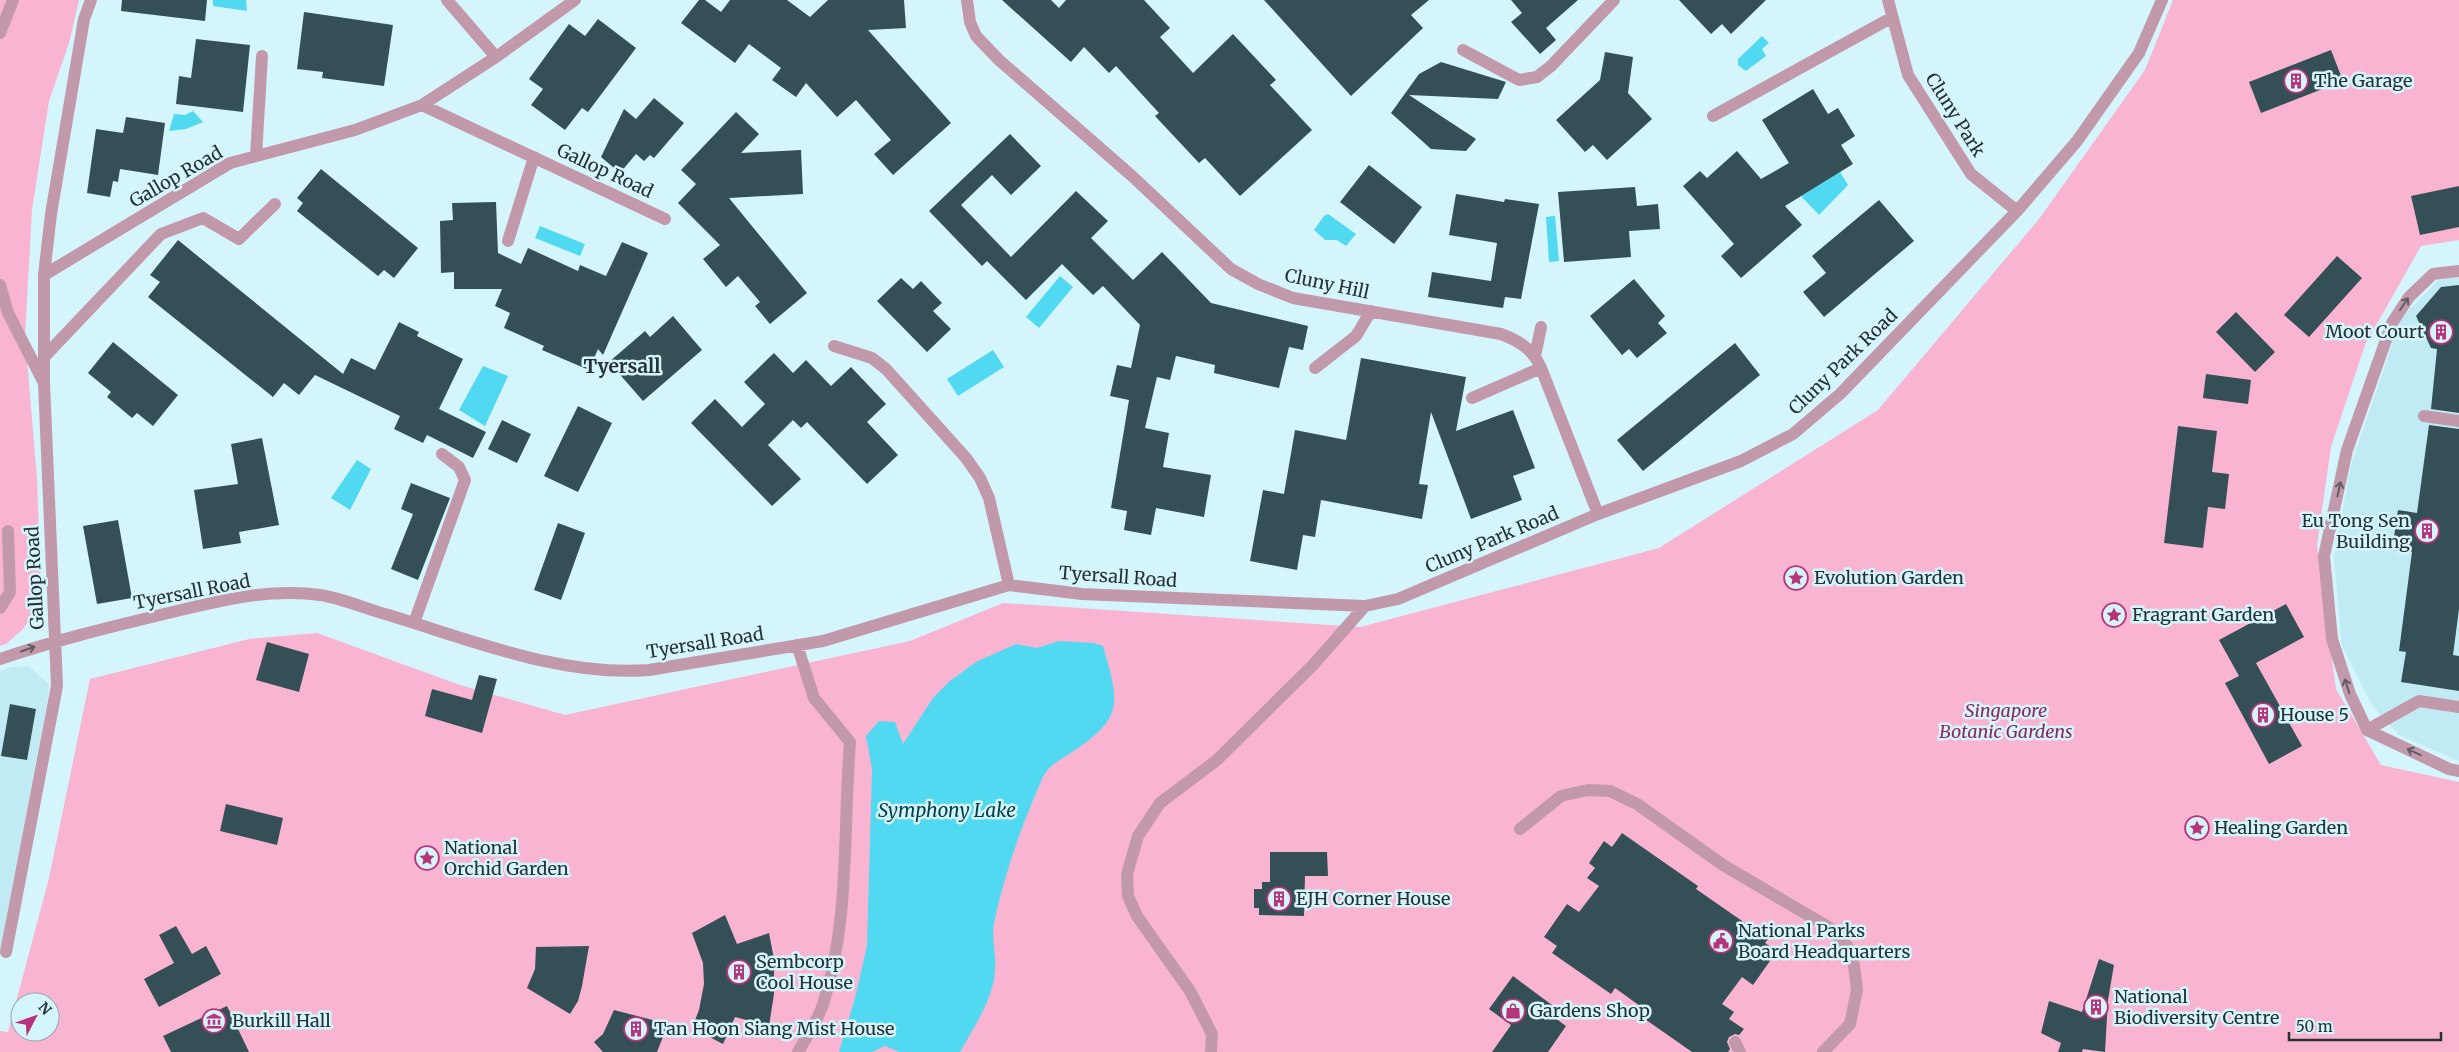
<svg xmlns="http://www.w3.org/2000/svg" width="2459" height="1052" viewBox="0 0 2459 1052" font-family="Merriweather,serif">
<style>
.built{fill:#c1ebf4}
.green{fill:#f9b4d2;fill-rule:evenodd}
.water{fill:#51d9f2}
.building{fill:#345056}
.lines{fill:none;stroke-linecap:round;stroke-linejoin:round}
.minor{stroke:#c299aa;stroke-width:12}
.oneway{stroke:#645b63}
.labels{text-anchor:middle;stroke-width:5;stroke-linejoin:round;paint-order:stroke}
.poi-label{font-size:18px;fill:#253134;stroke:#d5f5fc;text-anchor:start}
.street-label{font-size:18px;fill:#253134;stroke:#d5f5fc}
.park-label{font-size:18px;font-style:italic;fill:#8c245d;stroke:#d5f5fc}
.neighbourhood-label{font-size:19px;font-weight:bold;fill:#253134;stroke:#d5f5fc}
.water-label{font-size:19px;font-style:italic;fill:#00404a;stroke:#d5f5fc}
</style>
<rect width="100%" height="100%" fill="#d5f5fc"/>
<path class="built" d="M2459 277V761L2399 735 2372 705 2342 646 2334 558 2351 465 2401 318 2439 280Z
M28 666 49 684 48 697 0 951V671L11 667Z"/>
<path class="green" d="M0 0H79L69 43 49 101 32 210 25 336 37 478 41 592 34 614 22 630 6 644 0 646Z
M2173 0H2459V240L2421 246 2365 345 2331 447 2317 545 2336 689 2381 765 2459 782V1052H0V1031L8 1032 49 878 90 679 249 639 317 633 460 685 565 715 910 641 1003 603 1360 627 1659 548 1878 410 2039 219 2145 70ZM20 1002H50V1032H20Z"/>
<path class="water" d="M213 0H246L247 11 213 6Z
M1762 36 1769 43 1762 49 1766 56 1746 71 1738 65V59Z
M193 111 203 122 186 129 169 131 174 114 185 115Z
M1840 172 1848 185 1819 215 1801 196Z
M1328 214 1356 234 1346 246 1337 240H1325L1314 230 1324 216Z
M1555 216 1559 261 1549 262 1546 217Z
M540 226 585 244 580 256 535 238Z
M1060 276 1073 287 1039 328 1026 317Z
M993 350 1004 367 958 396 947 379Z
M483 366 508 376 485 426 459 410Z
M357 460 371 469 350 510 331 498Z
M1059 641 1094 643 1103 646C1120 705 1124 718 1069 754 1057 762 1048 766 1042 779 1022 825 1004 874 994 923 991 939 997 956 995 972 992 1001 974 1027 960 1052H900L885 1046 872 1052H839L855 998 867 946 872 769 866 736 879 721 895 722 903 744 933 698 950 681 976 662 1016 644 1037 648Z"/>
<path class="building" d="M122 0H207L205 21 121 11Z
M699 0H705L721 12 730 0H787L810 17 828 0H904L906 28 868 30 951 123 893 175 874 154 891 140 856 100 837 117 806 83 796 97 772 80 781 68 749 44 735 63 681 23Z
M1002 0H1051L1059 8 1066 0H1144L1170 28 1160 37 1193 73 1233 34 1276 80 1270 85 1312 130 1240 196 1205 158 1199 163 1155 116 1159 113 1116 66 1109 73 1084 47 1071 62Z
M1264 0H1429L1411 15 1423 28 1351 96Z
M1511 0H1578L1546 28 1556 40 1540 54 1511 22 1522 13Z
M1679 0H1766L1731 34 1722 24 1711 34Z
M304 12 393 25 384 86 322 78 323 72 297 69Z
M598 19 636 48 588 112 582 108 565 130 531 105 543 89 529 79 569 24 585 36Z
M196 39 250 45 243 112 176 104 179 76 191 78Z
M2331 50 2343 81 2261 113 2249 82Z
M1605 52 1633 57 1628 93 1652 119 1607 160 1593 145 1585 152 1556 120 1600 80Z
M1441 62 1506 82 1498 99 1409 95 1476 139 1466 151 1431 149 1391 113 1419 74Z
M1813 89 1828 114 1838 108 1855 136 1841 145 1853 164 1785 206 1802 225 1741 278 1721 256 1734 244 1683 186 1700 171 1707 178 1737 151 1761 179 1789 163 1762 120Z
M654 98 684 123 654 158 650 155 644 161 636 154 620 173 601 157 624 109 636 119Z
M736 112 759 134 741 153 801 150 803 194 729 198 807 293 770 324 755 306 760 302 738 276 726 287 703 259 720 245 678 203 696 184 681 170Z
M126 117 165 123 158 175 120 169 118 182 113 181 110 197 87 193 96 129 123 133Z
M1010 134 1041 166 1011 195 992 175 961 205 1011 257 1076 191 1108 221 1091 238 1133 280 1162 252 1211 303 1308 326 1303 350 1289 347 1279 388 1214 373 1215 365 1176 356 1170 380 1157 377 1145 428 1169 433 1163 467 1211 475 1204 517 1156 508 1151 535 1124 530 1127 511 1111 508 1129 400 1110 396 1117 365 1131 368 1140 325 1103 286 1093 295 1062 264 1026 300 987 261 982 266 929 211Z
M1369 165 1422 207 1394 244 1340 202Z
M321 169 418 248 394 278 384 270 378 276 297 211 303 203 297 198Z
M2459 186V227L2420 235 2411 196Z
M1635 187 1637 206 1658 204 1660 229 1629 231 1631 257 1564 262 1558 192Z
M1456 194 1504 202 1505 199 1539 204 1521 299 1505 297 1503 308 1428 297 1432 272 1491 281 1497 243 1449 235Z
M1879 200 1914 241 1824 317 1803 292 1826 273 1812 256Z
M496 202 498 253 521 264 528 248 578 271 580 265 606 276 622 242 648 253 603 355 598 349 589 370 542 350 544 346 504 328 510 313 495 306 502 289H454V272L441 273 440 221 453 220 452 203Z
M178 240 343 374 351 358 375 370 399 322 419 332 417 336 463 359 439 409 486 432 473 458 427 435 423 443 394 429 400 416 315 375 299 395 284 383 273 397 148 297 160 282 150 275Z
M2337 256 2362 278 2309 337 2284 315Z
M901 278 913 289 921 281 942 303 933 311 951 329 927 352 877 301Z
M1634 279 1665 316 1658 323 1667 333 1637 358 1629 349 1622 355 1590 316Z
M2459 285V413L2431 409 2437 349 2431 348 2416 316 2441 287Z
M2236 312 2275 352 2255 372 2216 332Z
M673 316 702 350 643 401 609 362 645 331 650 337Z
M113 342 178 395 153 426 137 413 132 418 107 397 111 392 88 373Z
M1735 343 1760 375 1643 471 1617 440Z
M774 353 793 373 806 360 831 386 851 367 886 404 867 422 898 455 867 484 807 422 801 428 793 420 768 445 801 479 772 506 691 423 715 399 742 427 765 404 744 382Z
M1361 358 1466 377 1456 431 1513 410 1535 468 1513 476 1522 500 1471 519 1431 412 1419 484 1428 485 1422 519 1321 500 1315 537 1303 535 1297 570 1250 561 1263 490 1284 494 1295 430 1346 440Z
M2206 374 2251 380 2248 404 2203 398Z
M578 406 612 423 578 492 544 476Z
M502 420 531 434 517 463 488 449Z
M2429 425 2459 429V609L2453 655 2459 656V691L2401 682 2406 652 2399 651 2412 552 2392 550 2398 510 2417 513Z
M2178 426 2217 431 2212 472 2229 474 2225 509 2208 507 2203 548 2164 543Z
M262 438 279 525 239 532 241 543 203 549 194 490 238 484 231 444Z
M411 483 450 498 418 580 391 569 413 514 401 509Z
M118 520 132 598 97 604 83 526Z
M558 523 585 533 561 600 534 590Z
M2286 604 2304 637 2256 663 2302 746 2269 764 2225 683 2239 676 2219 640Z
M267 642 309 654 299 692 256 680Z
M479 675 497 679 482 733 425 716 432 689 472 700Z
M10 704 36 709 27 760 1 756Z
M226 804 283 818 277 845 220 831Z
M1622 833 1698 886 1696 889 1768 939 1765 943 1777 951 1753 985 1742 977 1722 1004 1734 1012 1729 1019 1744 1029 1739 1035 1735 1034 1729 1037 1727 1042 1730 1049 1728 1052H1692L1642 1017 1647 1011 1615 988 1611 994 1552 953 1557 946 1544 937 1567 904 1579 912 1599 886 1587 878 1595 868 1589 863 1604 841 1612 847Z
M1270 852H1327L1328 876H1305L1304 916 1259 915V908H1254V889H1262V882H1270Z
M725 915 737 944 769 933 774 959V994L769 1026 735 1017 723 1044 692 1028 699 1010 704 984 703 963 692 933Z
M176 926 192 954 206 946 221 974 159 1007 144 979 174 963 159 935Z
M589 946 582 986 578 1001 570 1014 527 988 535 969 536 947Z
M2099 959 2114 965 2108 1000 2105 1052 2083 1049 2082 1052H2058L2061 1043 2041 1033 2049 1001 2082 1012Z
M1513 976 1556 1008 1551 1015 1566 1026 1548 1052H1492L1511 1025 1489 1009Z
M227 1006 249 1052H171L163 1036Z
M614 1010 668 1024 657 1052H603L594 1042 603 1034Z"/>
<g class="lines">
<path class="minor" d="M447 0 496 57
M967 0 970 22 976 36 999 60 1132 176 1231 269 1258 284 1293 298 1501 334C1520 341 1533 350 1541 368L1598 514
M1888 0 1908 75 1971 174 2017 211
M0 33 13 0
M1463 50 1519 80 1537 77 1551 66 1614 0
M422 105 665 219
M1713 116 1891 18
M256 156 262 56
M508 241 534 157
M2459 271 2433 274 2409 297 2392 323 2347 450 2324 556 2332 639 2350 694 2367 730 2449 769 2459 771
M44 275 230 163 355 130 422 105 496 57 575 0
M0 285 8 313 44 383
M834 346 872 358 886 369 966 458 980 478 989 498 1009 585
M45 356 161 234 203 218 239 239 275 204
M1535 356 1541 327
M1315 368 1356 336 1371 311
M1472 398 1541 368
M2424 416 2459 421
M0 608 10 592 8 531
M414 623 465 480 459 467 442 454
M797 645 814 698 850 742C843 828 850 918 824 1001 819 1019 807 1036 798 1052
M0 659C53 641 106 628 160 615 211 603 267 587 320 595 341 598 364 608 385 614 469 639 560 677 649 670L823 641 1009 585 1082 594 1365 606 1398 599 1598 514 1741 461 1793 434 1840 394 2017 211 2077 141 2139 53 2162 0
M2367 730 2419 701 2459 707
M1520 829 1561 796 1588 790 1610 791 1637 804 1723 865 1830 928 1848 947 1854 966 1857 990 1850 1024 1823 1052
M6 952 57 686 44 383V275L51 214 84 19 91 0
M1735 1042 1740 1052
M1211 1052 1212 1034 1190 991 1137 916 1128 896 1127 874 1138 836 1160 803 1217 760 1313 665 1365 606"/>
</g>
<defs><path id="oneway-shaft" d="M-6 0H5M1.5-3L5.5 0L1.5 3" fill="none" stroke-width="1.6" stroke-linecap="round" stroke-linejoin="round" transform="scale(1.25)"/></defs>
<g class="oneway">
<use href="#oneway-shaft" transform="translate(2404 304) rotate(-56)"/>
<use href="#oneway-shaft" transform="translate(2339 489) rotate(-78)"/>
<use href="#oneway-shaft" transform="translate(28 649) rotate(-19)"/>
<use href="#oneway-shaft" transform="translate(2347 686) rotate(-108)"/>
<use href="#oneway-shaft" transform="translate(2414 752) rotate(-155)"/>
</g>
<defs>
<g id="building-ring" transform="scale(1.25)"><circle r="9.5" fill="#d5f5fc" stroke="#b7347c" stroke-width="1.5"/><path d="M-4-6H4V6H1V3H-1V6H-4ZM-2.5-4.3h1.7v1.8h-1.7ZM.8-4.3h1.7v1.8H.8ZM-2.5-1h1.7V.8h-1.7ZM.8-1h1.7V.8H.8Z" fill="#b7347c"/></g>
<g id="sight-ring" transform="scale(1.25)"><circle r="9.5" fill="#d5f5fc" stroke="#b7347c" stroke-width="1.5"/><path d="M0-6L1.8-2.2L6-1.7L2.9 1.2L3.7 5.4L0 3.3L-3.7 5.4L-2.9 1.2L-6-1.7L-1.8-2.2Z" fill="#b7347c"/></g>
<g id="civic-ring" transform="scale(1.25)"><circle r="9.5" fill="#d5f5fc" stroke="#b7347c" stroke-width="1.5"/><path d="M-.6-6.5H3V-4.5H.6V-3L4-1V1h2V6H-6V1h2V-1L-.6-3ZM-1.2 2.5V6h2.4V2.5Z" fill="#b7347c"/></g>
<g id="shop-ring" transform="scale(1.25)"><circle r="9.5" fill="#d5f5fc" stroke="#b7347c" stroke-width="1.5"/><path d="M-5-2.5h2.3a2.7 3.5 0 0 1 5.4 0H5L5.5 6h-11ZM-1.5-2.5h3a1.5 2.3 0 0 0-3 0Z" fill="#b7347c"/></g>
<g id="museum-ring" transform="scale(1.25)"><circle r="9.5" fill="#d5f5fc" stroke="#b7347c" stroke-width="1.5"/><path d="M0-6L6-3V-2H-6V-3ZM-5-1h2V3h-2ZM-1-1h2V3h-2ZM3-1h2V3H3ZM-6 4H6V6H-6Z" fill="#b7347c"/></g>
</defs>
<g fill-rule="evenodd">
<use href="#building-ring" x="2296" y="81"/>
<use href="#building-ring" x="2441" y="332"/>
<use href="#building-ring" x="2427" y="531"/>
<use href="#sight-ring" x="1796" y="578"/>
<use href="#sight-ring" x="2114" y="615"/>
<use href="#building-ring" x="2263" y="715"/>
<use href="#sight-ring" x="2197" y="828"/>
<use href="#sight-ring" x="427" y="858"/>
<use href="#building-ring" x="1279" y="899"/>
<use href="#civic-ring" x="1721" y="941"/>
<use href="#building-ring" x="739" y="972"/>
<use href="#building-ring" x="2096" y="1007"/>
<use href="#shop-ring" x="1513" y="1011"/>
<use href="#museum-ring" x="214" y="1021"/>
<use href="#building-ring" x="636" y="1029"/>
</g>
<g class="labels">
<g class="poi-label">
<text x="2314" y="87">The Garage</text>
<text x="2424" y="338" text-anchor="end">Moot Court</text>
<text x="2410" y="527" text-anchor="end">Eu Tong Sen<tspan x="2410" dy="21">Building</tspan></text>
<text x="1814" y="584">Evolution Garden</text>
<text x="2132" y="621">Fragrant Garden</text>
<text x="2280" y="721">House 5</text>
<text x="2214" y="834">Healing Garden</text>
<text x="444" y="854">National<tspan x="444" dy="21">Orchid Garden</tspan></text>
<text x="1296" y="905">EJH Corner House</text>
<text x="1738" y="937">National Parks<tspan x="1738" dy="21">Board Headquarters</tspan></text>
<text x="756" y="968">Sembcorp<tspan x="756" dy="21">Cool House</tspan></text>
<text x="2114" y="1003">National<tspan x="2114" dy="21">Biodiversity Centre</tspan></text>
<text x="1530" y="1017">Gardens Shop</text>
<text x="232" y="1027">Burkill Hall</text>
<text x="654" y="1035">Tan Hoon Siang Mist House</text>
</g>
<g class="street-label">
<text transform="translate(1955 115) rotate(58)" y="6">Cluny Park</text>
<text transform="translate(605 171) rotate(25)" y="6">Gallop Road</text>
<text transform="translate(176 177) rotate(-30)" y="6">Gallop Road</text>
<text transform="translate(1327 284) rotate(12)" y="6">Cluny Hill</text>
<text transform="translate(1843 362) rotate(-44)" y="6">Cluny Park Road</text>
<text transform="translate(1492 540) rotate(-23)" y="6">Cluny Park Road</text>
<text transform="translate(1118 577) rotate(4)" y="6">Tyersall Road</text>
<text transform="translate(35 578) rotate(-93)" y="6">Gallop Road</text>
<text transform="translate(192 592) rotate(-11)" y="6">Tyersall Road</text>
<text transform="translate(705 643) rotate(-9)" y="6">Tyersall Road</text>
</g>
<g class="park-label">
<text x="2006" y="717">Singapore<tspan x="2006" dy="21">Botanic Gardens</tspan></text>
</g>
<g class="neighbourhood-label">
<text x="622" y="373">Tyersall</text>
</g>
<g class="water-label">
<text x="947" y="817">Symphony Lake</text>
</g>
</g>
<g transform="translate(35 1017) rotate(49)"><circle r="24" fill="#d5f5fc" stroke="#8fa7ac"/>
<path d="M0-4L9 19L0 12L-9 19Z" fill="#b7347c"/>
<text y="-8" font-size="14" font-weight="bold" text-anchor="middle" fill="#253134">N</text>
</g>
<path d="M2289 1032v8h152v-8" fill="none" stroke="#253134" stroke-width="2.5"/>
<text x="2296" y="1032" font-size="15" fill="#253134" stroke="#d5f5fc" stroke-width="4" paint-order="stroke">50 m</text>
</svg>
